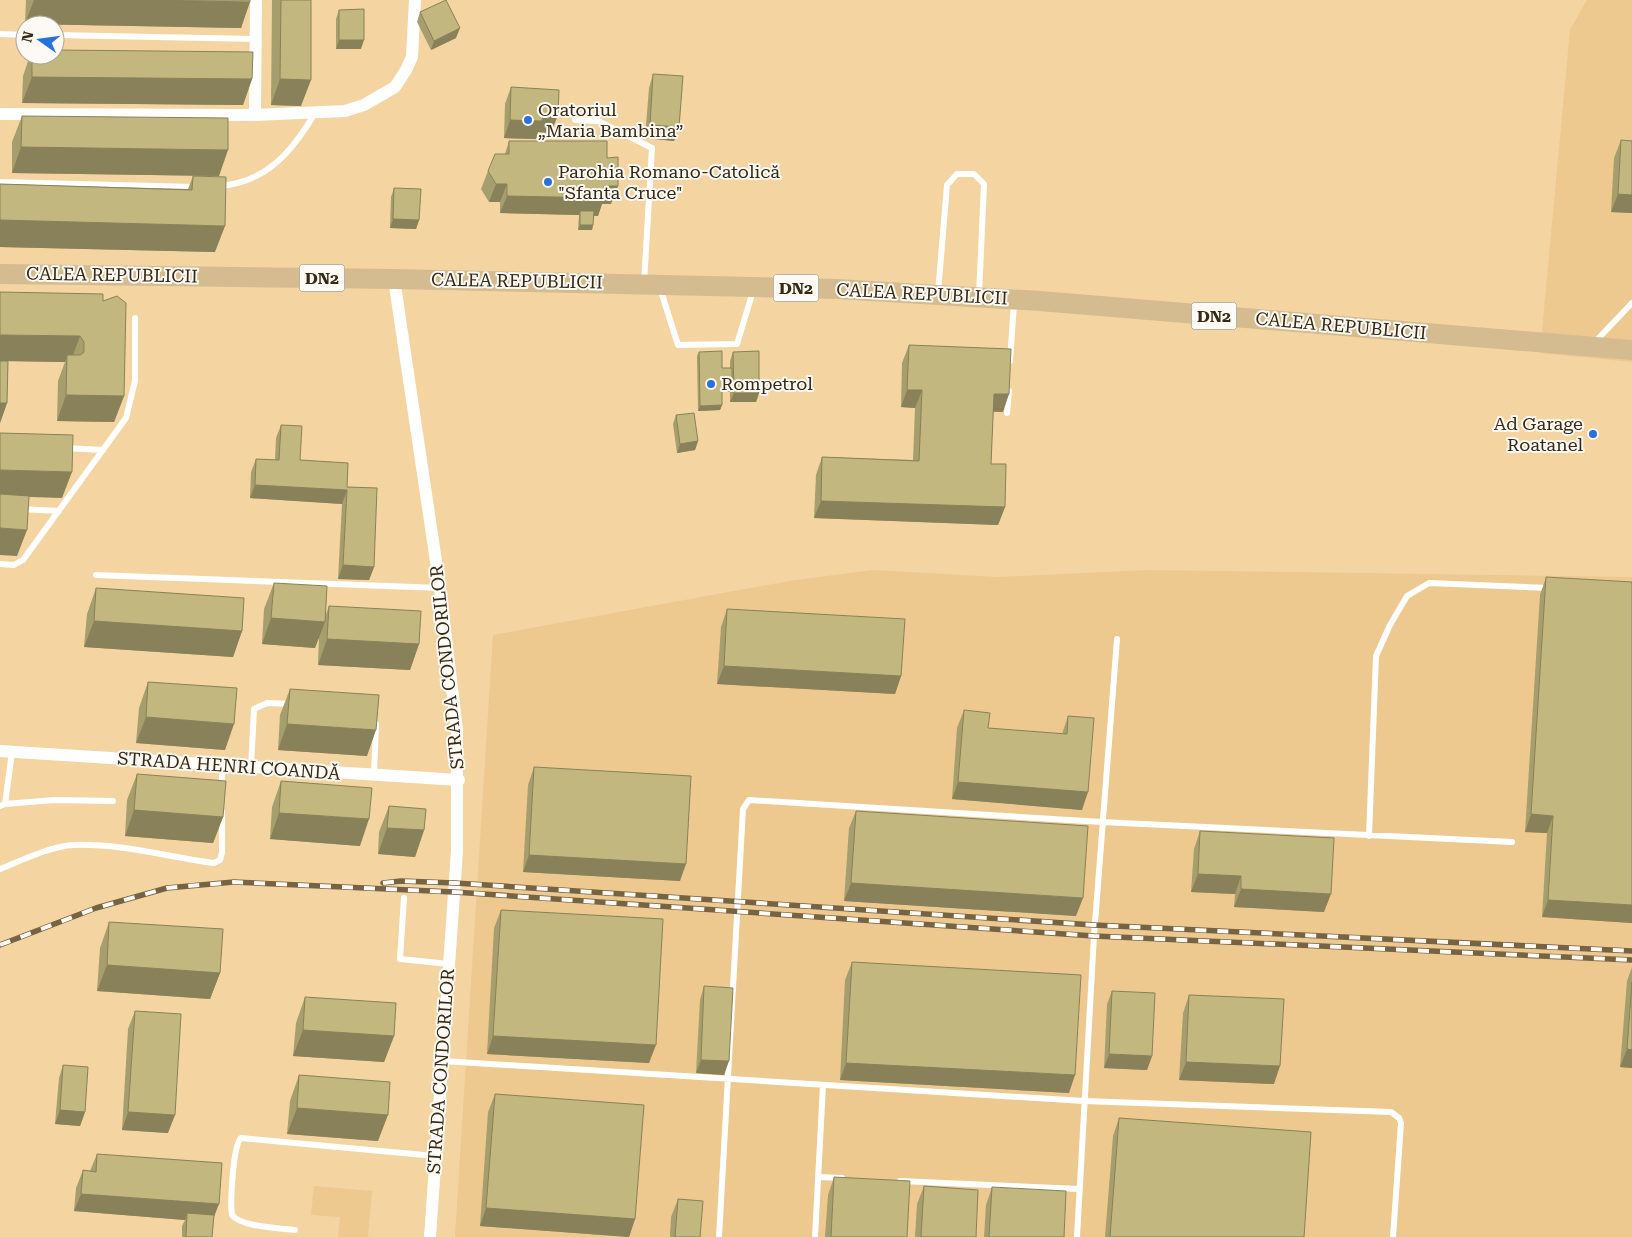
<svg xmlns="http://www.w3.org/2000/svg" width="1632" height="1237" viewBox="0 0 1632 1237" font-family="'Roboto Serif',serif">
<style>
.built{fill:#edc88f}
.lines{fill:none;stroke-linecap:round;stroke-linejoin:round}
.lane{stroke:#fff;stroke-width:6}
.street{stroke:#fff;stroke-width:12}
.primary{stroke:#d4bb90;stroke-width:20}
.rail-casing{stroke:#766344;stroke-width:5.5}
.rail{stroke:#fdf9f4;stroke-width:4;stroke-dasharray:11;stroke-linecap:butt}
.wall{fill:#a79e6d}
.shaded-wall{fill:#888159}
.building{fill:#c2b87f;stroke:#888159}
.poi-dot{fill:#2872de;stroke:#fdf9f4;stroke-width:2}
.labels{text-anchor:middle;stroke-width:4;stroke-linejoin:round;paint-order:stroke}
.shield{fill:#fdf9f4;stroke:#726858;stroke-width:1}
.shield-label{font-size:16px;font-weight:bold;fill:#362a15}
.poi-label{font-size:18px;fill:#362a15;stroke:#fdf9f4;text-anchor:start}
.street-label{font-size:18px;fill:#362a15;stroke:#fdf9f4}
</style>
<rect width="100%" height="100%" fill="#f4d4a1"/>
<path class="built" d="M1587 0H1632V362L1540 353 1570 30Z
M873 570 997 577 1149 570 1632 577V1237H455L493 635 789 581Z
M314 1186 372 1191 368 1237H338L340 1217 311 1215Z"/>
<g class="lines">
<path class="lane" d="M0 34 25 35
M55 35 256 39
M575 120 598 121 652 148 644 283
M0 182 195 187
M218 186C266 183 292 152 315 113
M660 288 678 345 737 344 753 291
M938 293 947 185 957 174H974L984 184 979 296
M1594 343 1632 303
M1010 361 1014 303
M1007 413 1009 391
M65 448 103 450
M20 509 59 511
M0 564 14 565 23 560 126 418 135 381V318
M96 575 440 588
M251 767 254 709 267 703 291 704
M374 775 376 724
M222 789V765
M5 804 55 800 113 801
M0 806 5 804 12 752
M1369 836 1376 656 1390 625 1407 596 1429 583 1549 588
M0 869C20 861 51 846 73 845 120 843 168 857 214 863L220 860 222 853V812
M404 898 400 959 449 964
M442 1061 1084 1101 1391 1112 1399 1118 1401 1123 1393 1237
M819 1177 842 1178
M900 1181 1079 1189
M295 1230C279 1228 241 1227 232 1215 230 1203 233 1145 241 1138L435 1156
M719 1237 743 809 749 800 1102 822 1512 842
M815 1237 823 1085
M1077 1237 1094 936 1117 639"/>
<path class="street" d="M0 114 255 115 345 111 364 105 395 87 406 70 412 57 415 0
M255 115 256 0
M394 279 440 588 457 730V851L430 1237
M0 751 459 780"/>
<path class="primary" d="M0 274 394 279 837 289 1040 301 1632 350"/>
<g class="rail-casing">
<path id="rail" d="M383 883 401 881 455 883 1094 925 1632 951
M0 945 96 908 167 888 234 882 454 892 1094 936 1632 960"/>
</g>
<use href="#rail" class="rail"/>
</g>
<path class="wall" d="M26 0H250L241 28 25 24Z
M272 0H311L301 106 271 105Z
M339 10 361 49H336V19Z
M420 12 456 38 431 50 417 22Z
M30 55H55L252 79 243 105 22 103 23 76Z
M653 74 679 127 674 141 645 138 649 88Z
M511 87 551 133 538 132 536 139 504 138 505 104Z
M22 116 219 176 12 173V142Z
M1621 140 1632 213 1611 212 1614 158Z
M509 141 607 158 611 204H602L598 216H593V225L592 230H578L579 215 500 213V202H489L481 189 488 171 505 154Z
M193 176 215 252 0 247V184L188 189Z
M394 188 419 220 416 229 390 228 391 197Z
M0 292 103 301 124 396 114 422 57 421 58 381 65 362 8 361 7 403 0 423Z
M909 345 1003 412H993L991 464 1005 507 998 525 814 518 816 475 822 457 913 460 915 408 901 407 902 363Z
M699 352 722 368H730V361L733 352 759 393 756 402H730V392H722V405L720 410 698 411 697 356Z
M676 415 698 441 695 450 677 453 673 424Z
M281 425 300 460 347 487 374 567 369 580 338 579 342 504 250 498 251 472 256 459 275 460 276 438Z
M1546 577 1632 923 1542 917 1547 833 1525 832 1540 595Z
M274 583 325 617 329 606 419 644 410 670 318 665 319 637 315 648 262 644 264 609Z
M96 588 242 631 233 657 84 647 87 614Z
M727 609 901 676 895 694 717 684 721 627Z
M148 682 225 750 136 743 139 708Z
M290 689 367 756 278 750 280 715Z
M964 710 988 728 1062 734 1068 716 1082 810 952 799 957 728Z
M534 767 680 881 523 872 528 785Z
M137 774 223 817 213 843 125 836 127 800Z
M281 781 360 846 270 839 272 807Z
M389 806 424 830 415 857 378 854 379 832Z
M856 811 1076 916 844 901 849 828Z
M1200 831 1324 912 1234 907 1235 894 1191 892 1194 849Z
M501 910 649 1063 487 1054 494 928Z
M109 922 220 973 210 999 97 991 100 948Z
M852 962 1069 1093 840 1080 845 980Z
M1632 967V1068L1620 1067 1627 981Z
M704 986 724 1075 696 1073 700 1000Z
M1112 991 1152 1056 1147 1070 1104 1068 1107 1004Z
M1189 995 1274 1084 1179 1080 1183 1013Z
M305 997 394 1036 384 1062 293 1056 296 1023Z
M135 1011 168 1133 122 1130 128 1029Z
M63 1065 85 1112 80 1126 55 1124 59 1078Z
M299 1075 378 1141 287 1134 290 1101Z
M495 1094 635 1219 629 1237 480 1226 488 1112Z
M1119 1118 1304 1237H1105L1113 1136Z
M97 1154 213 1219 212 1237H182V1226L185 1220 74 1211 76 1188 83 1170 90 1171Z
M834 1177 907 1237H825L828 1195Z
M924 1186 976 1237H915L917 1204Z
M992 1187 1064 1237H984L986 1205Z
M678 1199 700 1237H670L671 1217Z"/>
<path class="shaded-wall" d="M34 0H146L250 2 241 28 25 24Z
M460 28 456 38 431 50 434 41Z
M339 40H364L361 49H336Z
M32 77 252 79 243 105 22 103Z
M280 79 311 80 301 106 271 105Z
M543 114 558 115 551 133 538 132 536 139 504 138 510 120Z
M650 125 679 127 674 141 645 138Z
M21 147 228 150 219 176 12 173Z
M496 184H507L500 202H489Z
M604 186H618L611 204H602L598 216 580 215V211L579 215 500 213 507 196Z
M1618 194 1632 195V213L1611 212Z
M393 219 419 220 416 229 390 228Z
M0 220 225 226 215 252 0 247Z
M580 225H593L592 230H578Z
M0 335 80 336 70 363 67 355 65 362 0 361Z
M722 387H732L730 392H720Z
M907 390H922L915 408 901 407Z
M734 393H759L756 402H730Z
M994 394H1009L1003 412 987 411Z
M66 395 124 396 114 422 57 421Z
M0 403H7L0 423Z
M722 405 720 410 698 411 700 406Z
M698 441 695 450 677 453 680 444Z
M0 470 72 472 62 498 0 496Z
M255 485 347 490 342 504 250 498Z
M821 501 1005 507 998 525 814 518Z
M0 528 27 530 17 556 0 555Z
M343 565 374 567 369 580 338 579Z
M271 618 325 622 315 648 262 644Z
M94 621 242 631 233 657 84 647Z
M327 639 419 644 410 670 318 665Z
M724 666 901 676 895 694 717 684Z
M146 717 234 724 225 750 136 743Z
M287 724 376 730 367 756 278 750Z
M958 782 1088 792 1082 810 952 799Z
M134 810 223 817 213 843 125 836Z
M279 813 369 819 360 846 270 839Z
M1531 814 1553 816 1547 833 1525 832Z
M387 828 424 830 415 857 378 854Z
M529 855 686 864 680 881 523 872Z
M1198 874 1241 876 1235 894 1191 892Z
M851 883 1083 898 1076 916 844 901Z
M1241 889 1331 894 1324 912 1234 907Z
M1548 900 1632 905V923L1542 917Z
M107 965 220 973 210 999 97 991Z
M303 1030 394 1036 384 1062 293 1056Z
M493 1036 656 1045 649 1063 487 1054Z
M1627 1049 1632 1050V1068L1620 1067Z
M1109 1054 1152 1056 1147 1070 1104 1068Z
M701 1060 729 1061 724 1075 696 1073Z
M1186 1062 1280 1066 1274 1084 1179 1080Z
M846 1063 1075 1075 1069 1093 840 1080Z
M297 1108 388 1115 378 1141 287 1134Z
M60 1110 85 1112 80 1126 55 1124Z
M128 1112 175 1115 168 1133 122 1130Z
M81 1194 219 1204 212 1222 187 1213 185 1220 74 1211Z
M486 1208 635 1219 629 1237 480 1226Z"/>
<path class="building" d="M146 0H250V2Z
M281 0H311V80L280 79Z
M446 0 460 28 434 41 420 12Z
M364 9V40H339V10Z
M55 50 253 52 252 79 32 77V55H55Z
M653 74 683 76 679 127 650 125Z
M511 87 559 90 558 115 543 114 542 121 510 120Z
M22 116 228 118V150L21 147Z
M1621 140 1632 141V195L1618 194Z
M509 141H607V158L618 157V186H604V198L507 196V184H496L488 171 495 154H509Z
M193 176 226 177 225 226 0 220V184L192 190Z
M394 188 421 189 419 220 393 219Z
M580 211H594L593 225H580Z
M0 292 103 294V301L117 296 126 303 124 396 66 395 67 355H80L84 352V342L80 336 0 335Z
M909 345 1011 349 1009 394H994L991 464H1006L1005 507 821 501 822 457 919 461 922 390H907Z
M722 351V368H732V387H722V405L700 406 699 352Z
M759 351V393H734L733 352Z
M0 361H8L7 403H0Z
M694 413 698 441 680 444 676 415Z
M281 425 302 426 300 460 348 463 347 487 377 488 374 567 343 565 347 490 255 485 256 459 279 460Z
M0 433 73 435 72 472 0 470Z
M0 494 29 496 27 530 0 528Z
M1546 577 1632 582V905L1548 900 1553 816 1531 814Z
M274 583 327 586 325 622 271 618Z
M96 588 244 598 242 631 94 621Z
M329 606 421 611 419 644 327 639Z
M727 609 905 619 901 676 724 666Z
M148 682 237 688 234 724 146 717Z
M290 689 379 695 376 730 287 724Z
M964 710 990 713 988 728 1067 734 1068 716 1094 718 1088 792 958 782Z
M534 767 691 776 686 864 529 855Z
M137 774 226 781 223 817 134 810Z
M281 781 372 788 369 819 279 813Z
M389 806 426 809 424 830 387 828Z
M856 811 1088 826 1083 898 851 883Z
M1200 831 1334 838 1331 894 1241 889V876L1198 874Z
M501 910 663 919 656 1045 493 1036Z
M109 922 223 929 220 973 107 965Z
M852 962 1081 975 1075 1075 846 1063Z
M1632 982V1050L1627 1049Z
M704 986 733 988 729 1061 701 1060Z
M1112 991 1155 993 1152 1056 1109 1054Z
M1189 995 1284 999 1280 1066 1186 1062Z
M305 997 396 1003 394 1036 303 1030Z
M135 1011 181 1014 175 1115 128 1112Z
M63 1065 88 1067 85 1112 60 1110Z
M299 1075 390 1082 388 1115 297 1108Z
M495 1094 644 1105 635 1219 486 1208Z
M1119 1118 1311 1132 1304 1237H1110Z
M97 1154 222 1163 219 1204 81 1194 83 1170 96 1172Z
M834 1177 910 1181 907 1237H831Z
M924 1186 978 1190 976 1237H921Z
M992 1187 1066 1191 1064 1237H989Z
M678 1199 703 1201 700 1237H675Z
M187 1213 214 1215 212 1237H186Z"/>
<g class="poi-dot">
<circle cx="528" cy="120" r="5"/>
<circle cx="548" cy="182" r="5"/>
<circle cx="711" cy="384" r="5"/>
<circle cx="1593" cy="434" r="5"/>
</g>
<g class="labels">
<g class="shield">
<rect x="299.5" y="264.5" width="45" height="27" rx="4"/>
<rect x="773.5" y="274.5" width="45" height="27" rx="4"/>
<rect x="1191.5" y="302.5" width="45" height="27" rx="4"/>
</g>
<g class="shield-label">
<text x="322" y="284">DN2</text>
<text x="796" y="294">DN2</text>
<text x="1214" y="322">DN2</text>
</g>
<g class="poi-label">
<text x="538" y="116">Oratoriul<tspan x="538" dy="21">„Maria Bambina”</tspan></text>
<text x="558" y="178">Parohia Romano-Catolică<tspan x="558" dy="21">"Sfanta Cruce"</tspan></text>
<text x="721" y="390">Rompetrol</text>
<text x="1583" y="430" text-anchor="end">Ad Garage<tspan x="1583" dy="21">Roatanel</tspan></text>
</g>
<g class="street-label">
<text transform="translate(112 275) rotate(1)" y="6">CALEA REPUBLICII</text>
<text transform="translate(517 281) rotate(1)" y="6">CALEA REPUBLICII</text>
<text transform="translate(922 294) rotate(3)" y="6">CALEA REPUBLICII</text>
<text transform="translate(1341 326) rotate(5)" y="6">CALEA REPUBLICII</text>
<text transform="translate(447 667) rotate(-96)" y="6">STRADA CONDORILOR</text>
<text transform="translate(229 766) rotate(4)" y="6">STRADA HENRI COANDĂ</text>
<text transform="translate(441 1071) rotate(-86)" y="6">STRADA CONDORILOR</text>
</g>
</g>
<g transform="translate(40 40) rotate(284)"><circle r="24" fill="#fdf9f4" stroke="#ada69b"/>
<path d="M0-4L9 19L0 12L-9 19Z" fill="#2872de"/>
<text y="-8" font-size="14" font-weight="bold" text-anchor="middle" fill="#362a15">N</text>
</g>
</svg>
